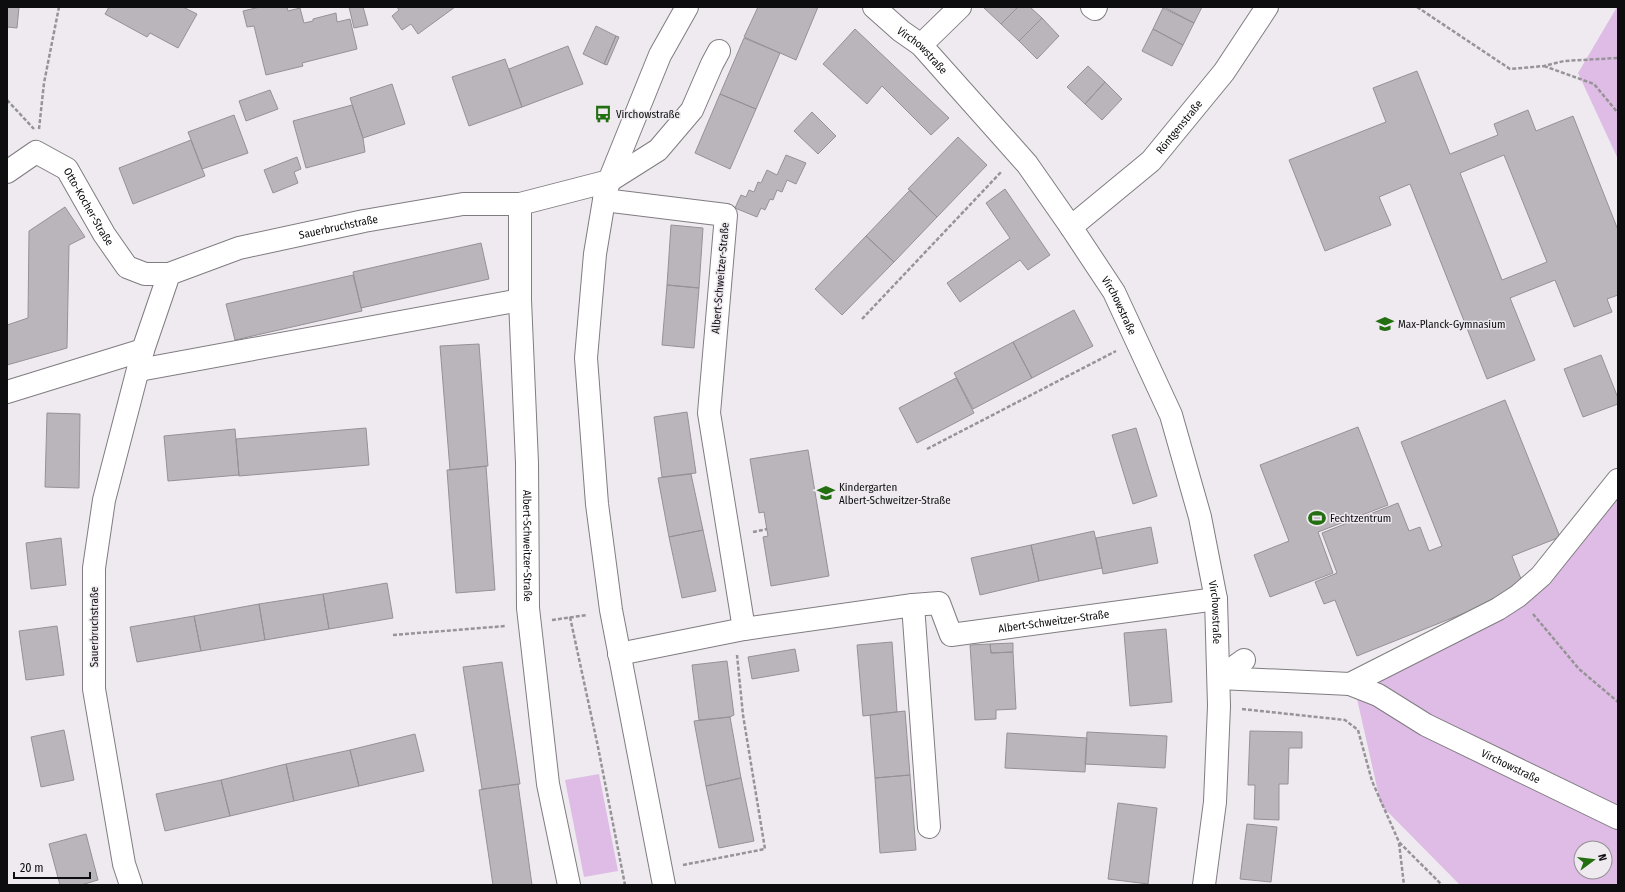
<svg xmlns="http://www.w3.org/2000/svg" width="1625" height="892" viewBox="0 0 1625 892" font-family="'Fira Sans Condensed',sans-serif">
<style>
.green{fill:#dfbce6;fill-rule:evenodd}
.building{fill:#b9b5ba;stroke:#959196;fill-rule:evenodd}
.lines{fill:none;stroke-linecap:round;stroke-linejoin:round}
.minor-casing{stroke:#807c81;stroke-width:24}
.path{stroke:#979498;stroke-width:2.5;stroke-dasharray:4 2;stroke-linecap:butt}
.minor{stroke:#fff;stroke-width:22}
.labels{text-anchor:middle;stroke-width:3;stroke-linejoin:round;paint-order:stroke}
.street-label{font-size:11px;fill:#0d0c0e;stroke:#eeeaef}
.poi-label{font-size:11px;fill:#0d0c0e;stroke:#eeeaef;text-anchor:start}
</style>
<rect width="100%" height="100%" fill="#eeeaef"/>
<path class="green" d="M1617 7H1618V159L1578 73Z
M1618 490V885H1460L1381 805 1355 690 1486 622ZM1581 848H1605V872H1581Z
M599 774 618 871 584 877 565 780Z"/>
<path class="building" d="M7 7H19L17 28 7 27Z
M109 7H183L197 14 178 48 150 33 147 37 105 14Z
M260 7H287L288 11 300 8 304 23 313 21V19L336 13 337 22 350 19 357 49 302 63 303 66 266 75 254 26 247 27 243 11Z
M349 7H363L368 25 354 28Z
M397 7H455L418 34 411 24 402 30 392 16 399 10Z
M758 7H818L796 60 744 37Z
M983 7H1018L1001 24Z
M1018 7H1030L1042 18 1019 41 1001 24Z
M1164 7H1202L1194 23Z
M1163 8 1194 23 1183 45 1153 29Z
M1042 18 1059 36 1037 59 1019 41Z
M596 26 616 36 604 64 583 54Z
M855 29 949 118 931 135 882 86 867 104 823 64Z
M1153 29 1183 45 1172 66 1142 51Z
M616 36 619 37 607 65 604 64Z
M744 38 780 53 756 109 720 94Z
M568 46 583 84 522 107 509 69Z
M505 59 522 107 469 126 452 77Z
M1088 66 1105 82 1085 104 1067 87Z
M1417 71 1450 154 1498 135 1494 124 1528 110 1536 131 1573 116 1618 230V295L1607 299 1612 312 1574 327 1555 280 1510 298 1535 360 1487 379 1410 184 1379 197 1391 225 1325 251 1289 160 1386 122 1373 88ZM1504 155 1547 262 1502 280 1460 173Z
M1105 82 1122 99 1102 120 1085 104Z
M392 84 405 124 363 138 350 98Z
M270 90 278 109 246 121 239 101Z
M720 94 756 109 730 169 695 153Z
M352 105 363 138 365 152 306 168 293 121Z
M812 112 836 136 818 154 794 131Z
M234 115 248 153 202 169 188 132Z
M958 137 987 165 937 217 908 189Z
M191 140 205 176 133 204 119 168Z
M786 155 806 163 796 184 787 180 782 192 777 190 773 200 770 199 765 210 761 208 757 217 735 208 741 195 746 197 749 190 754 192 758 182 761 183 767 170 777 175Z
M297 157 301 169 294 172 298 183 273 193 264 170Z
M1005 189 1050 255 1028 270 1020 260 960 302 947 283 1010 238 986 203Z
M910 190 937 217 894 262 866 236Z
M65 207 85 237 69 245 67 348 7 365V325L28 318 29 231Z
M671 225 703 228 699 288 667 285Z
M866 236 894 262 842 315 815 289Z
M481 243 489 279 361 308 353 272Z
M353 275 362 311 235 340 226 304Z
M667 285 699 288 694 348 662 345Z
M1074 310 1093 346 1032 378 1013 342Z
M1013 342 1032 378 973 409 954 373Z
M479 344 488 466 450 470 440 346Z
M1601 355 1618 398V404L1583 417 1564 369Z
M956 378 974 413 917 443 899 408Z
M1505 400 1560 537 1512 556 1525 589 1357 656 1335 600 1324 604 1315 582 1337 573 1322 533 1398 503 1409 531 1420 527 1429 551 1442 546 1401 442Z
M687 412 696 473 662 477 654 417Z
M47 413 80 414 79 488 45 487Z
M1358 427 1388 505 1318 532 1333 573 1270 597 1254 555 1289 541 1260 465Z
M366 428 369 465 239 476 236 439Z
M1136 428 1157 496 1133 504 1112 435Z
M235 429 239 475 168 481 164 436Z
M808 450 829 576 771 586 763 537 768 536 764 512 759 513 750 459Z
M486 466 495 590 456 593 447 470Z
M691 474 703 530 669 537 658 478Z
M1151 527 1158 563 1103 574 1096 538Z
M703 530 716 591 682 598 669 537Z
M1094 531 1102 568 1039 581 1031 545Z
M61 538 66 585 31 589 26 543Z
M1031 545 1039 581 980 595 971 558Z
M387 583 393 618 329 629 323 594Z
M323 594 329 629 265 640 259 604Z
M259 604 265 640 201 651 194 616Z
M194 616 201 651 137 662 130 627Z
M57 626 64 675 26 680 19 631Z
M1166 629 1172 702 1130 706 1124 633Z
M892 642 897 712 863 716 857 645Z
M1013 643V652L991 653 990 644Z
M990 644 991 653 1013 652 1016 709 996 710V719L975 720 970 645Z
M795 649 799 671 752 679 748 657Z
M727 661 734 715 730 717 699 720 692 665Z
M502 662 520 784 482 789 463 667Z
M905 711 910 775 875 778 870 715Z
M730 717 741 778 706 786 694 721Z
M64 730 74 780 41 787 31 737Z
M1250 731 1302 732V748H1289L1288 784H1279V820L1254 819 1255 785H1248Z
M1087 732 1167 736 1165 768 1085 764Z
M1007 733 1087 738 1085 772 1005 768Z
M415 734 424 771 359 786 350 750Z
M350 750 359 786 294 801 286 764Z
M286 764 294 801 230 816 221 780Z
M910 775 916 850 880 853 875 778Z
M741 778 754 841 719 848 706 786Z
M221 780 230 816 165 831 156 794Z
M518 784 532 885H493L479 790Z
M1118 803 1157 808 1148 884 1108 879Z
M1247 824 1277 827 1271 882 1240 879Z
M86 834 98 880 81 885H60L49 844Z"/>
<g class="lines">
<g class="minor-casing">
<g id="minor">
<path id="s1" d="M874 7 901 31 921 45 1027 164 1071 227 1114 292 1171 415 1200 517 1216 599 1219 706 1215 802 1204 885"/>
<path d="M1092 7 1095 9 1096 7"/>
<path d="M921 45 960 7"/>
<path id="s2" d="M7 172 36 152 67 169 104 234 127 267 145 274H169"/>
<path d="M604 200 726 215 709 413 744 629"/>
<path id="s3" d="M520 204V300L527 463 528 608 548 784 569 885"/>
<path id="s4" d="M1071 227 1151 161 1224 72 1267 7"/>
<path d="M139 370 520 300"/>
<path d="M7 392 143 350"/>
<path d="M913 605 929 827"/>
<path id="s5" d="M619 654 744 629 913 605 939 603 951 635 1216 599"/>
<path id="s6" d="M1219 678 1350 684 1378 695 1426 725 1618 818"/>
<path d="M1219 678 1244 660"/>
<path d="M1350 684 1498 609 1518 596 1541 576 1618 480"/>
<path id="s7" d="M131 885 124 864 94 689V568L104 500 143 350 169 274 239 248 364 221 463 204H520L609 181 658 150 692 110 712 64 719 51"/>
<path d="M664 885 611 610 597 504 586 358 595 254 604 200 609 181 660 55 687 7"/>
</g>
</g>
<path class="path" d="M1417 7 1510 69 1544 66 1564 61 1618 58
M1544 66 1594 84 1618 113
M7 100 34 129
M39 129 44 83 59 7
M862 319 1002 171
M927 449 1116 351
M753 532 767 529
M1533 614 1579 669 1618 702
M570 617 598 747 625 885
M552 620 587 615
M393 635 506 626
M1242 709 1345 720 1358 730 1372 781 1399 842 1442 885
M1399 843 1404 885
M683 865 765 849 743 715 737 655"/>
<use href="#minor" class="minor"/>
</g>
<defs>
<g id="bus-bare" transform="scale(1.38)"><path d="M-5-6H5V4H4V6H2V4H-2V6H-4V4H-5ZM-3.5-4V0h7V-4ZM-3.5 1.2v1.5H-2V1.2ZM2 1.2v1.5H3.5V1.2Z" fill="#226e11" stroke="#eeeaef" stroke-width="2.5" paint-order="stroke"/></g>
<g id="school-bare" transform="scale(1.38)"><path d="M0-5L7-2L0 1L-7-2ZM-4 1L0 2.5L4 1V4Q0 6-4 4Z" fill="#226e11" stroke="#eeeaef" stroke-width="2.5" paint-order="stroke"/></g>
<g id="stadium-bare" transform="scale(1.38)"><path d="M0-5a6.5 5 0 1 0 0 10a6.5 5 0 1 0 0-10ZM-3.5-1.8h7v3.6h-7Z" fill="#226e11" stroke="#eeeaef" stroke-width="2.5" paint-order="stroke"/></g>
</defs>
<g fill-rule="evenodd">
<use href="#bus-bare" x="603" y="114"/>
<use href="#school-bare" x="1385" y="324"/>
<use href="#school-bare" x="826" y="493"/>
<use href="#stadium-bare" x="1317" y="518"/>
</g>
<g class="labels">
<g class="street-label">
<text dy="4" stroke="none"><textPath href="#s1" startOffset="65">Virchowstraße</textPath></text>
<text dy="4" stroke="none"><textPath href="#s4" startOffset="148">Röntgenstraße</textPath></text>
<text dy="4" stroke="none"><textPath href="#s2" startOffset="114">Otto-Kocher-Straße</textPath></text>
<text dy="4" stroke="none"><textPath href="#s7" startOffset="801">Sauerbruchstraße</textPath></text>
<text transform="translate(720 278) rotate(-85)" y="4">Albert-Schweitzer-Straße</text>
<text dy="4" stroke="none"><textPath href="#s1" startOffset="389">Virchowstraße</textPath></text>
<text dy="4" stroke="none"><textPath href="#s3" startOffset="342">Albert-Schweitzer-Straße</textPath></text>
<text dy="4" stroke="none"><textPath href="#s1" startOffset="713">Virchowstraße</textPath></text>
<text dy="4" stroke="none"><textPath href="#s5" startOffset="462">Albert-Schweitzer-Straße</textPath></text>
<text transform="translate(94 627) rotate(-90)" y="4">Sauerbruchstraße</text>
<text dy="4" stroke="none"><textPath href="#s6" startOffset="312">Virchowstraße</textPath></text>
</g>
<g class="poi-label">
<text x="616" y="118">Virchowstraße</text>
<text x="1398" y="328">Max-Planck-Gymnasium</text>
<text x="839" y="491">Kindergarten<tspan x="839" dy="13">Albert-Schweitzer-Straße</tspan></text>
<text x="1330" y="522">Fechtzentrum</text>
</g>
</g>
<rect width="1625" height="892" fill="none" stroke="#0d0c0e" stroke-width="16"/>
<g transform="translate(1593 860) rotate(75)"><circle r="19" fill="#eeeaef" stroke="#949195"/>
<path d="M0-3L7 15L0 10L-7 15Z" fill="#226e11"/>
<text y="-6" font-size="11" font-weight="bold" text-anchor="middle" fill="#0d0c0e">N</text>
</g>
<path d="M14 872v6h76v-6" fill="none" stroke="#0d0c0e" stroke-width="2"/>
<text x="20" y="872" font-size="12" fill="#0d0c0e" stroke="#eeeaef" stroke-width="3" paint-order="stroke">20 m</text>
</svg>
